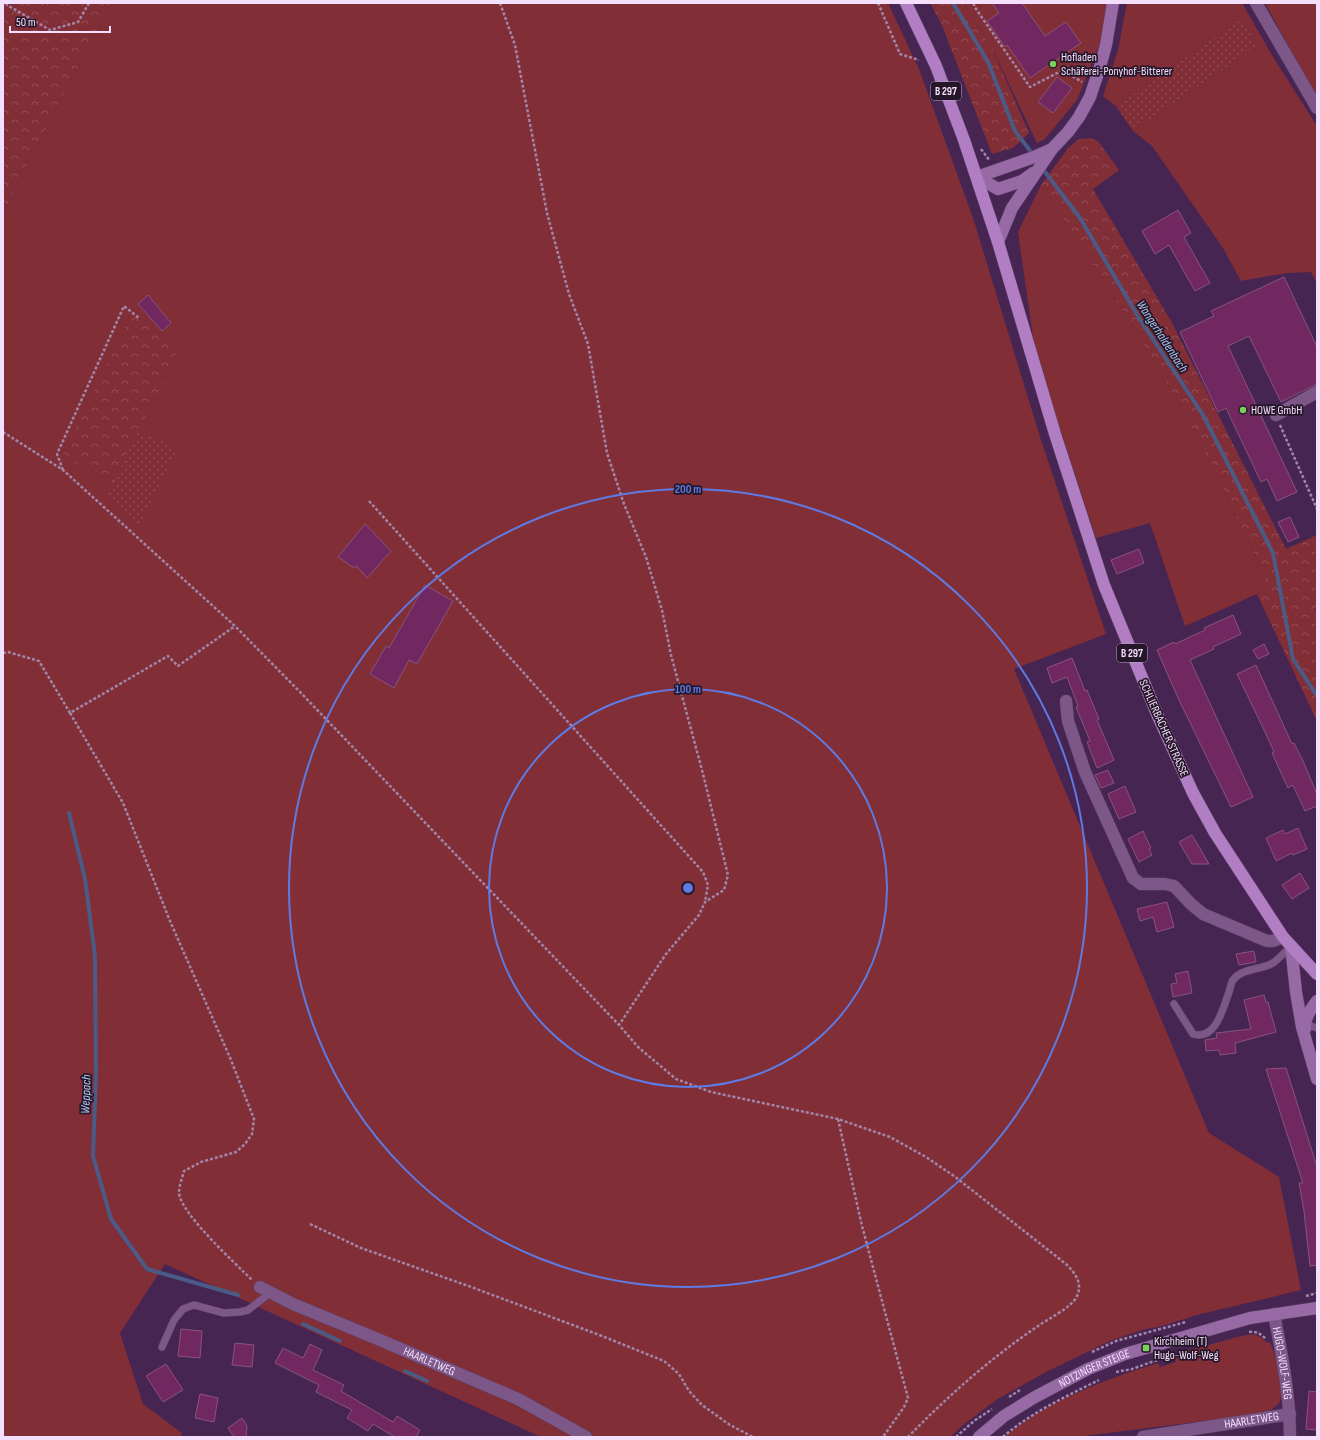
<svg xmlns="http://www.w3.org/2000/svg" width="1320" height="1440" viewBox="0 0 1320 1440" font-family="'Sofia Sans Condensed',sans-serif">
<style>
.grass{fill:#822e37}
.forest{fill:url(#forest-crowns)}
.garden{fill:url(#garden-dots)}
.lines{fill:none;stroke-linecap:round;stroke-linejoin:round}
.stream{stroke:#495b86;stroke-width:4}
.building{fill:#712861;stroke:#88547a}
.lane-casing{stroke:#604269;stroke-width:8}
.street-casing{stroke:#604269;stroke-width:13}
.secondary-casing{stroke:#604269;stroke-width:13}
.primary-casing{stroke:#604269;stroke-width:13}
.path{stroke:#a186aa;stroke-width:2.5;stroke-dasharray:3 2;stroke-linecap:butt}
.lane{stroke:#7c5788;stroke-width:7}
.street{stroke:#7c5788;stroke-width:12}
.secondary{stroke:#976aa6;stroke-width:12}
.primary{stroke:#b27ec3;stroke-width:12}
.ring{fill:none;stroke:#5e7ae3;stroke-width:2}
.poi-dot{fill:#7bd156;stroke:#25162a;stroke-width:1.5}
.labels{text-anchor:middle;stroke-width:3.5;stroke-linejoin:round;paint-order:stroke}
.shield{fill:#25162a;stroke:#b6a3bd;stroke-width:1}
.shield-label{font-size:11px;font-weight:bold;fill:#f4e0fc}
.poi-label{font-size:12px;fill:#f4e0fc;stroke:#25162a;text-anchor:start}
.street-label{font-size:12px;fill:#f4e0fc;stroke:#25162a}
.water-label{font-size:13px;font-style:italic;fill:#adc8ef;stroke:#25162a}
.centre{fill:#5e7ae3;stroke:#25162a;stroke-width:2}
.ring-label{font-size:12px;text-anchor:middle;font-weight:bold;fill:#5e7ae3;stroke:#25162a;stroke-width:3.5;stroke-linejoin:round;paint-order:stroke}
</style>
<defs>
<pattern id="forest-crowns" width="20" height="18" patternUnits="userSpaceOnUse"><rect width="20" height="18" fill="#822e37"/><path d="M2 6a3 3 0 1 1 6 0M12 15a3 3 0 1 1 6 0" fill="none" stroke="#944c55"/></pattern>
<pattern id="garden-dots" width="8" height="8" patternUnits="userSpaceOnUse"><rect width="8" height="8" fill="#822e37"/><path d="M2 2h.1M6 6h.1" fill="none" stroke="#944c55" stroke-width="1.8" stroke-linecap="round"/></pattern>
</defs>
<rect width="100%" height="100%" fill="#472552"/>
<path class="grass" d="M111 3H888L919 69 973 218 1041 440 1106 634 1014 669 1209 1133 1279 1177 1301 1290 1197 1315 1162 1326 1142 1330 1110 1341 1044 1373 996 1400 963 1425 950 1437H541L165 1264 120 1333 143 1404 182 1433 181 1437H3V213Z
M963 3H1107L1101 41 1077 100 1045 139 1037 143 992 48Z
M1127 3H1242L1273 57 1317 126V283L1311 272 1287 273 1241 281 1223 248 1152 146 1133 131 1258 45 1241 19 1116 106 1103 96 1118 50Z
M1265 3H1317V98Z
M1041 185 1127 317 1185 413 1266 577 1257 594 1185 626 1150 523 1096 538 1048 392 1033 337 1018 232Z
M1254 1334 1262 1338 1267 1343 1270 1342C1275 1355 1287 1390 1279 1403 1274 1410 1267 1411 1260 1414L1075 1437H1004C1049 1400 1104 1380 1158 1363L1160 1367 1176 1362 1175 1358 1179 1353 1241 1336Z"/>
<path class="forest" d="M3 3H111L3 213Z
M930 3H963L992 48 1029 133 1013 148 992 154 941 23Z
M1090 138 1098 141 1119 170 1093 189 1171 321 1286 549 1317 535V604L1315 610 1317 615V721L1257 594 1266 577 1185 413 1127 317 1041 185 1069 147 1079 139Z
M136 305 160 332 181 344 111 490 63 453Z"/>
<path class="garden" d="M1241 19 1258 45 1133 131 1116 106Z
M138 432 178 448 139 527 107 498Z"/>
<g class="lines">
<path class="stream" d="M953 3 988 62 1015 131 1034 156
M1042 168 1080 218 1139 318 1203 415 1273 553 1293 659 1317 696
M69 813 85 879 95 956 96 1073 93 1156 111 1219 147 1269 238 1295
M303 1324 340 1341
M405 1371 427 1381"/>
</g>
<path class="building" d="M992 3H1022L1045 36 1066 22 1081 43 1030 78 1007 45 1005 47 987 21 999 13Z
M1057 77 1072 88 1053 113 1038 102Z
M1178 210 1191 233 1184 237 1210 283 1195 291 1169 245 1155 254 1142 231Z
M1284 277 1317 347V384L1281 402 1249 336 1228 346 1297 492 1277 501 1267 479 1261 482 1226 408 1218 412 1180 332 1214 316 1211 311Z
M148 295 171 323 162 331 138 304Z
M1290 517 1299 537 1288 542 1278 522Z
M365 524 391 551 367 578 357 566 354 568 338 557Z
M1139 549 1144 563 1117 574 1111 560Z
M425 585 453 601 417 664 409 660 394 688 370 674 386 646 389 648Z
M1233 615 1241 634 1213 647 1214 649 1190 660 1253 797 1231 807 1179 700 1157 650 1174 642 1175 644 1205 630 1204 628Z
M1264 644 1269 654 1258 659 1253 650Z
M1072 658 1085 691 1087 690 1099 719 1097 720 1114 760 1097 768 1087 742 1090 741 1076 707 1078 706 1067 677 1052 683 1047 668Z
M1256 665 1292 744 1294 743 1303 761 1317 794V806L1305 811 1293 785 1288 788 1272 753 1274 752 1266 734 1237 674Z
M1108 770 1114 783 1101 788 1095 775Z
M1125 786 1136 812 1119 819 1108 794Z
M1298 828 1307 849 1293 855 1292 853 1276 861 1266 838 1283 830 1285 834Z
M1143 831 1151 848 1149 849 1152 855 1139 862 1128 839Z
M1192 835 1209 864H1192L1179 842Z
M1300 873 1309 888 1292 899 1282 885Z
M1167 902 1174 927 1157 932 1153 917 1140 921 1137 909Z
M1254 951 1256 962 1239 965 1236 954Z
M1188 971 1192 993 1173 997 1171 984 1177 983 1175 974Z
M1264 995 1266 1002H1268L1276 1032 1235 1043 1236 1053 1220 1055 1219 1050 1206 1051 1205 1040 1217 1038 1216 1033 1251 1029 1244 1000Z
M1286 1068 1317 1167V1265L1310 1266 1304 1211 1299 1183H1303L1266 1069Z
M181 1329 202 1331 200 1358 178 1356Z
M235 1343 254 1345 252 1367 232 1365Z
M310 1344 322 1350 313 1370 344 1385 341 1391 393 1422 397 1416 420 1430 416 1437H395L373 1424 368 1431 347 1418 352 1410 316 1392 319 1385 275 1363 283 1348 303 1358Z
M166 1364 183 1390 163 1402 146 1376Z
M1309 1391 1317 1392V1430L1306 1429Z
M200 1394 218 1398 214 1422 195 1418Z
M242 1418 247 1426 246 1437H234L228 1428Z"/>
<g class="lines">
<g class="lane-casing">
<path id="lane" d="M1174 1004 1193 1034C1216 1041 1223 1008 1229 992 1230 989 1231 983 1233 980 1242 968 1261 970 1273 963 1279 959 1286 951 1291 946
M1305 1024 1317 1028
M162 1347 174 1320 183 1309 194 1305 224 1313 240 1312 248 1310 270 1293"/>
</g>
<g class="street-casing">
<g id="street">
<path d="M1256 3 1317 108"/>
<path d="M1276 415 1317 392"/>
<path d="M1066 701 1068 721 1085 772 1133 878 1141 884H1165L1174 886 1191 904 1203 914 1267 941H1273L1283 937"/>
<path id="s1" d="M260 1287 293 1304 380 1340 518 1399 586 1437"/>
<path id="s2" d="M1274 1314C1282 1355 1290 1395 1290 1437"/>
<path id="s3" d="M1143 1437 1290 1414"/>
</g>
</g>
<g class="secondary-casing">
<g id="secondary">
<path d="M977 177 1034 157 1052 149"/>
<path d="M977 177 998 189 1022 181 1033 173"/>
<path d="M998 242 1012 208 1052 149 1068 132 1079 117 1090 97 1100 67 1106 45 1113 3"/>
<path d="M1291 946 1296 992 1302 1027 1317 1079"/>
<path d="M1305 1029C1304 1018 1311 1009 1317 1001"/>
<path id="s4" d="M979 1437 1004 1416 1035 1397 1088 1369 1125 1354 1250 1318 1317 1308"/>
</g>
</g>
<g class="primary-casing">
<path id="primary" d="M906 3 936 66 964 140 998 242 1055 434 1104 585 1157 714 1193 793 1215 833 1283 937 1317 974"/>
</g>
<path class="path" d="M6 3 7 5 50 30 78 22 89 3
M500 3 515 45 547 213 569 294 588 344 607 453 624 504 646 557 662 610 671 655 702 770 728 875 724 890 705 902 699 915 666 954 619 1025
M878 3 900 54 919 60
M974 3V6L1030 87 1063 70 1082 82
M981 149 990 161
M1280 425 1317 509
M3 432 63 470 235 626 300 692 619 1025 638 1047 676 1079 711 1092 838 1119 890 1137 926 1157 954 1176 1066 1264C1075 1273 1083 1283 1077 1296 1072 1307 1050 1318 1041 1324 992 1357 949 1395 908 1437
M63 470 57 454 124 306 139 318
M369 501 703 872 708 885 705 902
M3 653 8 652 39 661 70 713 168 656 178 666 235 626
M70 713 123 803 170 921 231 1060 254 1119 252 1134 245 1144 236 1152 201 1162 184 1171C182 1178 179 1186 179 1193 181 1214 236 1264 252 1280
M838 1119 862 1226 908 1398 904 1407 883 1437
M310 1224 361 1248 474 1288 602 1336 664 1361 679 1374 689 1391 702 1405 730 1425 753 1437
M1306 1296 1317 1293
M1249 1332C1257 1331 1261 1334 1266 1339
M1092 1352 1116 1341 1186 1322
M1116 1372 1132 1369 1174 1354
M1009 1397 1020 1390
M956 1437 974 1421 992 1409
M1003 1437C1030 1413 1067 1396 1099 1380"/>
<use href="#lane" class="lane"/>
<use href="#street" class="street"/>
<use href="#secondary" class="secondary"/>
<use href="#primary" class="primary"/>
</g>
<g class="ring">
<circle cx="688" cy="888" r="199"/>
<circle cx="688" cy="888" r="399"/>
</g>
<g class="poi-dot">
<circle cx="1053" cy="64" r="4"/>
<circle cx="1243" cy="410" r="4"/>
<rect x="1142" y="1344" width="8" height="8" rx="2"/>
</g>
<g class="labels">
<g class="shield">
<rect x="931" y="82" width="30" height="18" rx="3"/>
<rect x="1117" y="644" width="30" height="18" rx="3"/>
</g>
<g class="shield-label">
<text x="946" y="95">B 297</text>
<text x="1132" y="657">B 297</text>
</g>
<g class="poi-label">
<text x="1061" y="61">Hofladen<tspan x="1061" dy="14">Schäferei-Ponyhof-Bitterer</tspan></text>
<text x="1251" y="414">HOWE GmbH</text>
<text x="1154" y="1345">Kirchheim (T)<tspan x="1154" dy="14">Hugo-Wolf-Weg</tspan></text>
</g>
<g class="street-label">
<text transform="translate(1164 728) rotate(66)" y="4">SCHLIERBACHER STRASSE</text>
<text dy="4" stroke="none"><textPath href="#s1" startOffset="185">HAARLETWEG</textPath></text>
<text dy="4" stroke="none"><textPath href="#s2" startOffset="50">HUGO-WOLF-WEG</textPath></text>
<text dy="4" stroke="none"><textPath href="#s4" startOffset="135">NOTZINGER STEIGE</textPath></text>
<text dy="4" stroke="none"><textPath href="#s3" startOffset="110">HAARLETWEG</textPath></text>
</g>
<g class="water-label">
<text transform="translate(1163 336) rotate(57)" y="5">Wangerhaldenbach</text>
<text transform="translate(85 1094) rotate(-88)" y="5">Weppach</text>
</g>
</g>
<circle cx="688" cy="888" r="6" class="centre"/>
<g class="ring-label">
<text x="688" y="493">200 m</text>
<text x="688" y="693">100 m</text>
</g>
<rect width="1320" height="1440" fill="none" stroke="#f4e0fc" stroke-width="8"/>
<path d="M10 26v6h100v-6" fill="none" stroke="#f4e0fc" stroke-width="2"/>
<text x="16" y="26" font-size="12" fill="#f4e0fc" stroke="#25162a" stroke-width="3" paint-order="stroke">50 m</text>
</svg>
